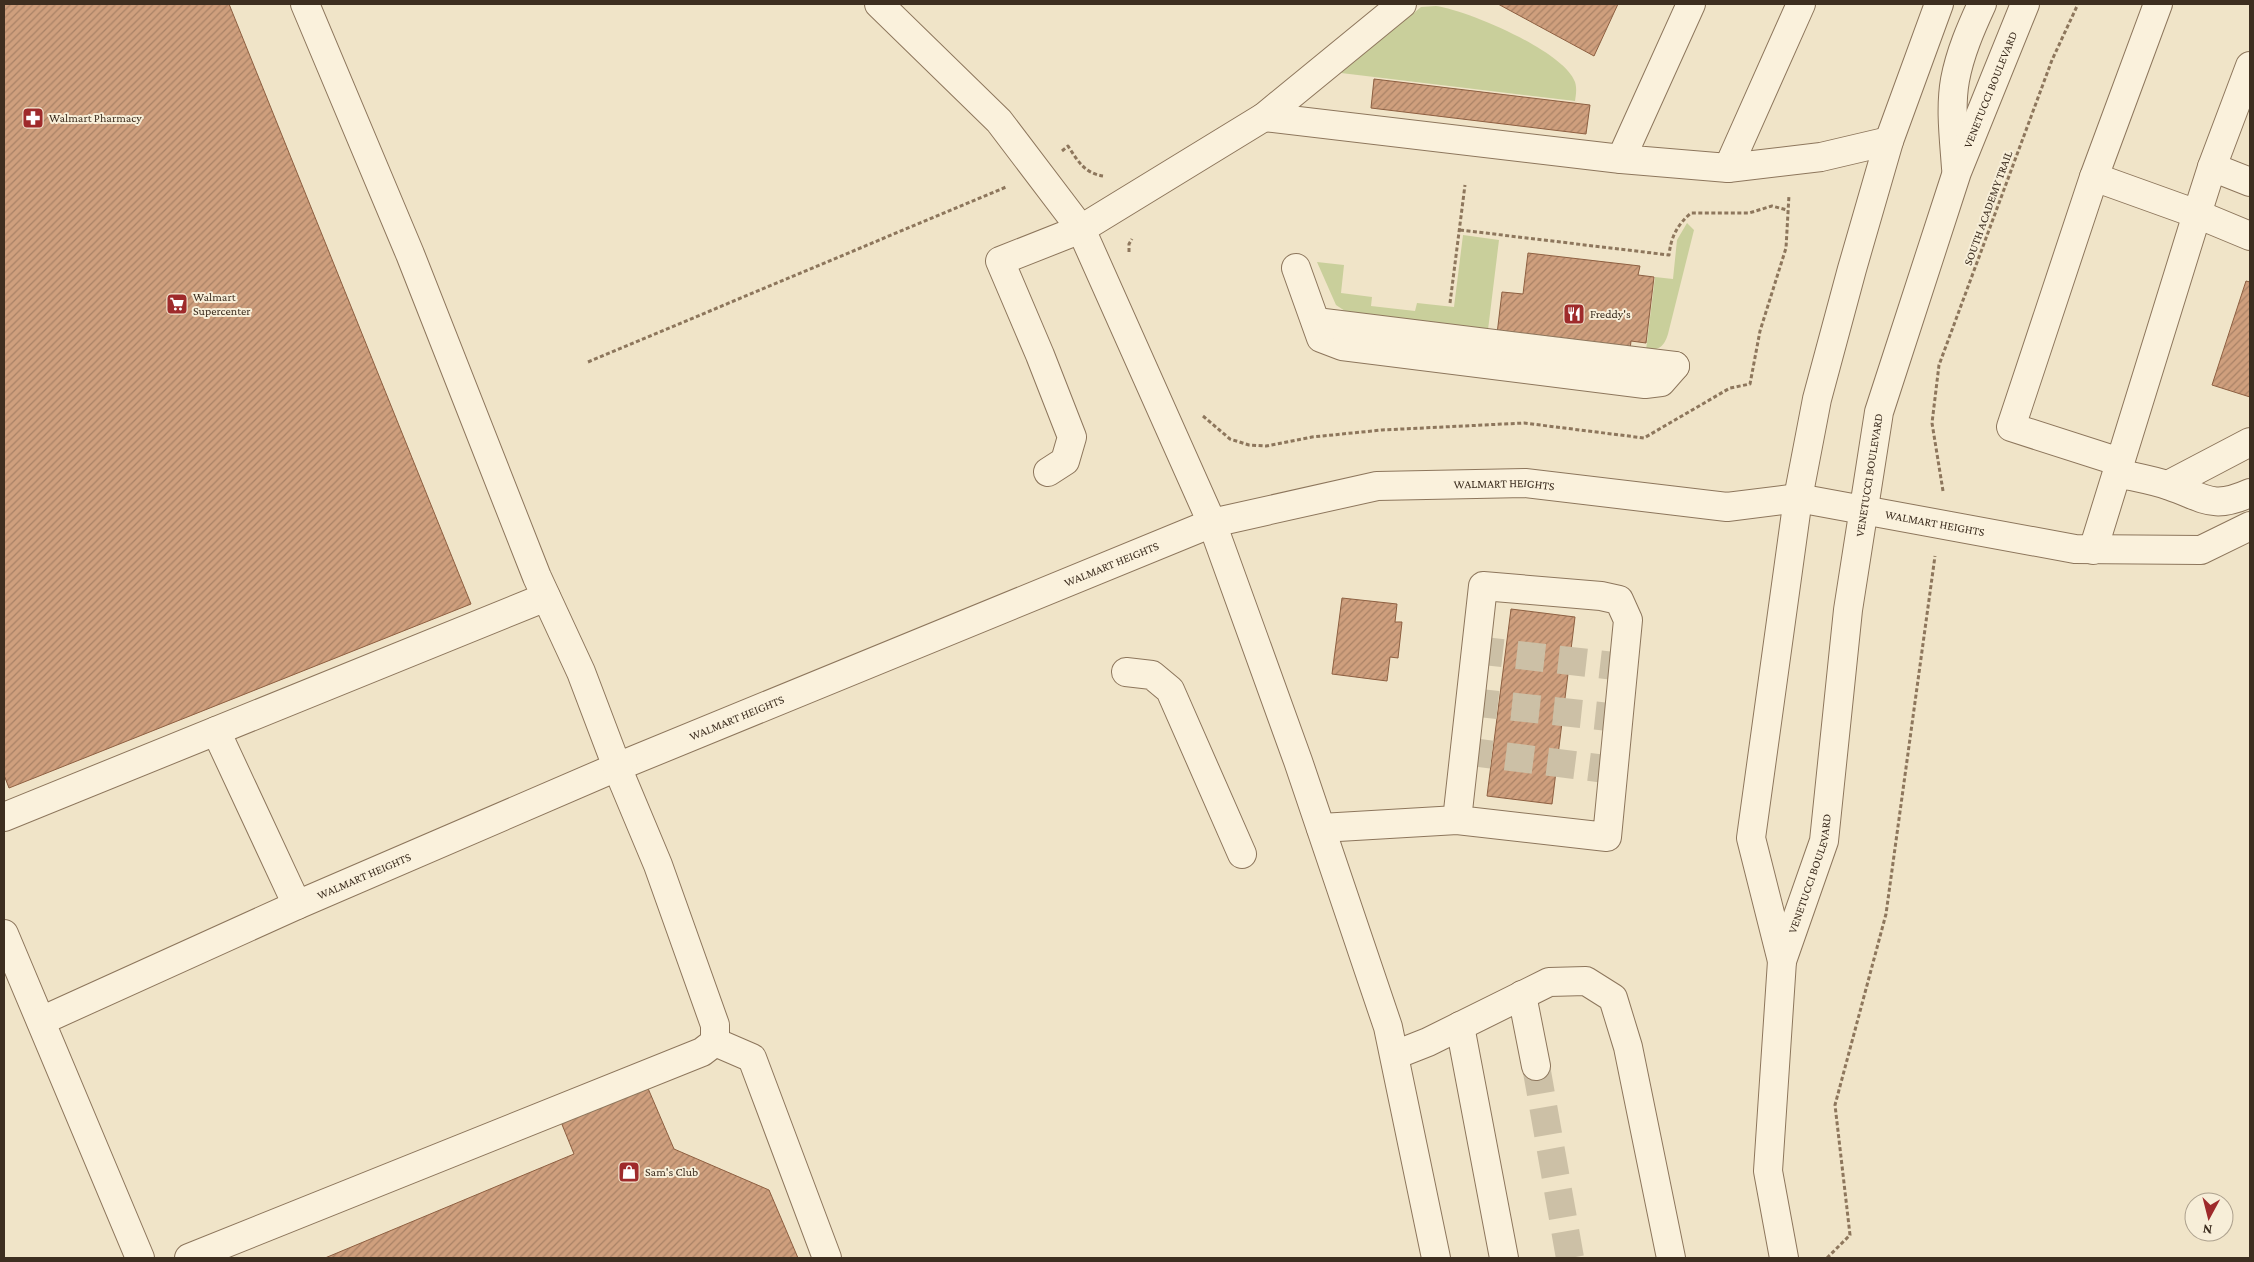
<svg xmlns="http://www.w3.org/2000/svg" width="2254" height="1262" viewBox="0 0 2254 1262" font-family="'Crimson Pro',serif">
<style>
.green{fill:#c9cf9b}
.building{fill:url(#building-hatch);stroke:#8d5f41}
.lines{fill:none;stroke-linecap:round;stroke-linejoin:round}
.minor-tunnel{stroke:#ccc0a6;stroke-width:28;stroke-dasharray:28 14;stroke-linecap:butt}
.minor-casing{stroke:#8d765c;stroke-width:30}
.path{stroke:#8d765c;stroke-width:3;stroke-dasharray:4 2.5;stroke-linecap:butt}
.minor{stroke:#faf1dc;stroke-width:28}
.labels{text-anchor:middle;stroke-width:4;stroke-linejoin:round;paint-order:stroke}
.street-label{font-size:12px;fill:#3d2e20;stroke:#f7eed8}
.poi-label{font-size:12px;fill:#3d2e20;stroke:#f7eed8;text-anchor:start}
</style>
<defs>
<pattern id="building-hatch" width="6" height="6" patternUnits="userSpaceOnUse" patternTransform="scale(1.25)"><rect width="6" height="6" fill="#cf9f7d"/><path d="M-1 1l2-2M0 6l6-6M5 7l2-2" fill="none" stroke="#a98266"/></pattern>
</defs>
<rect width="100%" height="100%" fill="#f0e4c8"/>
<path class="green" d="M1436 6C1467 10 1564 51 1575 82 1577 88 1576 95 1575 101L1341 73 1421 7Z
M1687 223 1694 230 1668 334C1664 347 1659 350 1646 350L1655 277 1673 279 1677 240Z
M1463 235 1499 240 1488 330 1345 311 1336 305 1317 262 1344 265 1341 293 1372 297 1371 306 1415 311 1417 303 1454 307Z"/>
<path class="building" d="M4 4H229L471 604 9 788 4 775Z
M1498 4H1618L1594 56Z
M1374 79 1590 105 1586 134 1371 108Z
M1528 253 1640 266 1638 275 1654 277 1646 343 1631 341 1630 350 1497 334 1502 292 1523 294Z
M2246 281 2250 282V397L2212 385Z
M1342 598 1397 604 1395 622H1402L1398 658 1390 657 1387 681 1332 674Z
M1511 609 1575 617 1552 804 1487 796Z
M647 1086 674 1149 769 1190 798 1258H325L574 1154 561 1122Z"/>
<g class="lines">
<path class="minor-tunnel" d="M1475 650 1623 667
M1470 702 1618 718
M1464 751 1613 770
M1536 1066 1570 1258"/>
<g class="minor-casing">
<g id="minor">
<path d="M879 4 999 121 1081 229 1212 523 1298 761 1388 1027 1436 1258"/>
<path d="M1691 4 1621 159 1728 168 1801 4"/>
<path d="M1264 117 1621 159"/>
<path d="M2212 167 2250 182"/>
<path d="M1728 168 1821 157 1889 141"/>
<path d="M1956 168C1954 139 1950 108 1955 80 1960 53 1971 28 1982 4"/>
<path d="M2094 177 2158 4"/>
<path d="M1296 268 1321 338 1342 346 1645 384 1661 382 1675 366"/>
<path d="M1316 322 1675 366"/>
<path d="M2120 462 2011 427 2094 177 2197 214 2212 167 2250 66"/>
<path d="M1048 472 1065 461 1072 437 1040 355 1000 261 1081 229 1264 117 1402 4"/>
<path d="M2117 473C2134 477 2153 480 2170 486 2205 498 2212 510 2250 493"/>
<path d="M2168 485 2250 442"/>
<path d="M2093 550 2197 214 2250 236"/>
<path d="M1126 672 1152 675 1170 690 1242 854"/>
<path d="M216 731 297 905"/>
<path d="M4 817 546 597"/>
<path d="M1321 828 1457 820 1607 837 1628 620 1619 600 1601 596 1483 586 1457 820"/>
<path d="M4 934 140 1258"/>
<path d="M1782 961 1751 838 1798 498 1817 399 1852 269 1889 141 1939 4"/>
<path d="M1522 995 1536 1066"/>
<path id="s1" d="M41 1021 297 905 617 767 1212 523 1377 486 1525 483 1727 507 1798 498 2075 549 2201 550 2250 526"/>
<path d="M1460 1026 1504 1258"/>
<path d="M715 1042 752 1058 827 1258"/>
<path d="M1395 1055 1428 1042 1549 982 1586 981 1613 998 1628 1047 1671 1258"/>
<path d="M189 1258 702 1052 715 1042V1025L658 865 617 767 581 672 537 577 410 254 305 4"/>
<path id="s2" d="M1784 1258 1768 1171 1782 961 1824 841 1848 610 1879 412 1957 172 2025 4"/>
</g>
</g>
<path class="path" d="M1062 151 1068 146C1078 161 1084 173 1103 176
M1460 230 1669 255C1671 237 1677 225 1691 213H1749L1772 206 1787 210
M1129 252V244L1132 239
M1450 303 1465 185
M588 362 1006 187
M1203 416 1230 439 1249 445 1266 446 1312 437 1382 430 1524 423 1644 438 1730 388 1750 384 1760 331 1786 248 1789 195
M1943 491 1932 423 1939 365 2052 60 2078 4
M1827 1258 1850 1235 1835 1105 1886 914 1935 556"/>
<use href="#minor" class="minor"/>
</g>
<defs>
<g id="pharmacy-square" transform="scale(1.125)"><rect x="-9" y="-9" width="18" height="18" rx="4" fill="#9e2a2b" stroke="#f7eed8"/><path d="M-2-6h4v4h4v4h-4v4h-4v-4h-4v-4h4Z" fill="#fff"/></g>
<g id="supermarket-square" transform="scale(1.125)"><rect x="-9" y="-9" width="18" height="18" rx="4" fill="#9e2a2b" stroke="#f7eed8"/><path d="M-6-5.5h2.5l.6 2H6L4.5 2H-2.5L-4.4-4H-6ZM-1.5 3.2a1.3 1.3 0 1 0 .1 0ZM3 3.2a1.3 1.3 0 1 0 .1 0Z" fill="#fff"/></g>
<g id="restaurant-square" transform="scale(1.125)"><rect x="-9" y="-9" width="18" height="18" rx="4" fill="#9e2a2b" stroke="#f7eed8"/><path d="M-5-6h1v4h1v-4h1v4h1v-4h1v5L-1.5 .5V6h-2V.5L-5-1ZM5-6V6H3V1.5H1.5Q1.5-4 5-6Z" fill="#fff"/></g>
<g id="shop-square" transform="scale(1.125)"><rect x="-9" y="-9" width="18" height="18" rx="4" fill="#9e2a2b" stroke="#f7eed8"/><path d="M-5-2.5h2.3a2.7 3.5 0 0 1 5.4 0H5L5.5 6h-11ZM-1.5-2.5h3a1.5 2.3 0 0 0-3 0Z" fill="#fff"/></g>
</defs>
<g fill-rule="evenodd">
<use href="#pharmacy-square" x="33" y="118"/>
<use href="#supermarket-square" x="177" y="304"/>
<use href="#restaurant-square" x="1574" y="314"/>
<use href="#shop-square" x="629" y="1172"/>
</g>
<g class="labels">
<g class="street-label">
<text dy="4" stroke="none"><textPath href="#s2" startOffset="1200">VENETUCCI BOULEVARD</textPath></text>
<text transform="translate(1988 208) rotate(-70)" y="4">SOUTH ACADEMY TRAIL</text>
<text dy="4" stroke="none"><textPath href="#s2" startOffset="795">VENETUCCI BOULEVARD</textPath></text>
<text dy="4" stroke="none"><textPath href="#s1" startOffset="1569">WALMART HEIGHTS</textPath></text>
<text dy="4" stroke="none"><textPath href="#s1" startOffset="2004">WALMART HEIGHTS</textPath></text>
<text dy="4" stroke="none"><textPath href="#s1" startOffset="1164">WALMART HEIGHTS</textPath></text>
<text dy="4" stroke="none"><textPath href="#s1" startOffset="759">WALMART HEIGHTS</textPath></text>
<text dy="4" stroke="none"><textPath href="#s2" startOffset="391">VENETUCCI BOULEVARD</textPath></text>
<text dy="4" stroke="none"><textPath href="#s1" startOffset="354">WALMART HEIGHTS</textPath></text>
</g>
<g class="poi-label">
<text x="49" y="122">Walmart Pharmacy</text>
<text x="193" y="301">Walmart<tspan x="193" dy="14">Supercenter</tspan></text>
<text x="1590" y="318">Freddy's</text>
<text x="645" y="1176">Sam's Club</text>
</g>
</g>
<rect width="2254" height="1262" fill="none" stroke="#3d2e20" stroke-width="10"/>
<g transform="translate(2209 1217) rotate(187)"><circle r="24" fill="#f7eed8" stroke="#ada18e"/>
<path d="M0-4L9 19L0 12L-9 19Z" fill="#9e2a2b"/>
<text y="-8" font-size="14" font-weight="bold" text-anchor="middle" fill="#3d2e20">N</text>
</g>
</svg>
